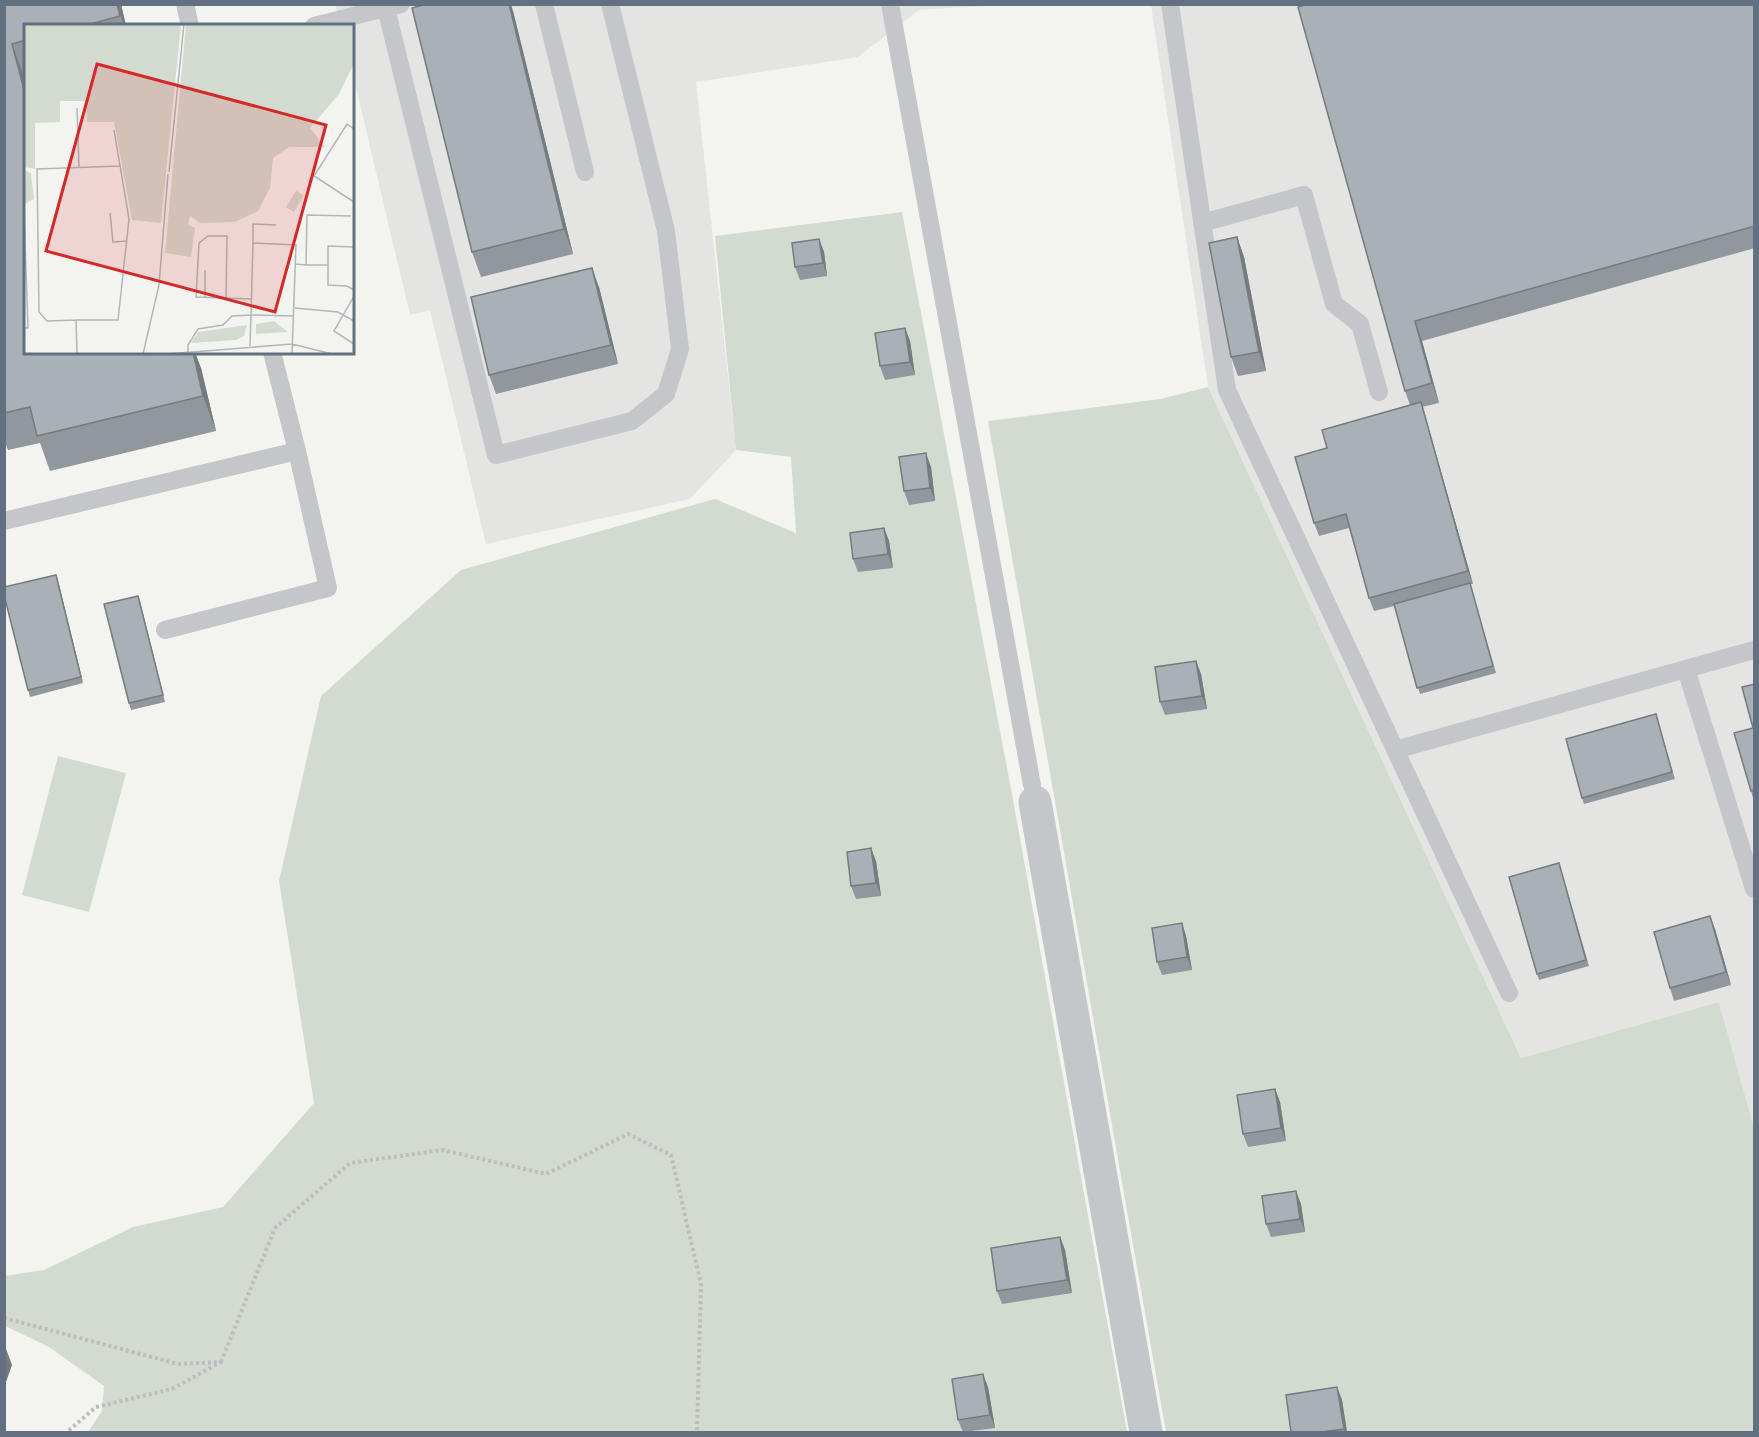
<svg xmlns="http://www.w3.org/2000/svg" width="1759" height="1437" viewBox="0 0 1759 1437" font-family="Overpass,sans-serif">
<style>
.built{fill:#e4e5e3}
.green{fill:#d3dbd1}
.lines{fill:none;stroke-linecap:round;stroke-linejoin:round}
.path{stroke:#bbbdbf;stroke-width:4;stroke-dasharray:3 3;stroke-linecap:butt}
.lane{stroke:#c4c6ca;stroke-width:18}
.street{stroke:#c4c6ca;stroke-width:33}
.wall{fill:#91979d}
.shaded-wall{fill:#767b7f}
.building{fill:#a9b0b6;stroke:#767b7f;stroke-width:1.5}
.inset-road{fill:none;stroke:#b0b7bc;stroke-width:1.5}
.view{fill:#d62828;fill-opacity:0.15;stroke:#d62828;stroke-width:3}
.inset-edge{fill:none;stroke:#627081;stroke-width:3}
</style>
<rect width="100%" height="100%" fill="#f3f4ef"/>
<path class="built" d="M335 5H999L919 10 858 57 696 82 736 450 690 499 486 544 430 310 410 315 353 75 352 26 341 25Z
M1151 5H1754V1128L1719 1002 1521 1058 1208 387Z"/>
<path class="green" d="M902 212 1014 805 1127 1432H88L102 1411 104 1386 49 1347 5 1326 4 1276 44 1270 133 1227 223 1207 314 1103 279 881 321 696 461 570 715 499 796 533 791 457 736 450 715 236Z
M1208 387 1521 1058 1719 1002 1754 1128V1432H1166L988 421 1160 399Z
M58 756 126 773 89 912 22 895Z"/>
<g class="lines">
<path class="path" d="M4 1318 178 1364 221 1362 172 1389 96 1407 67 1432
M221 1362 275 1228 350 1163 443 1150 546 1174 628 1134 671 1155 701 1284 697 1432"/>
<path class="lane" d="M185 4 190 26
M544 4 585 172
M890 4 1032 785
M1170 4 1227 390 1509 993
M386 8 496 455 632 421 666 394 680 349 666 231 610 4
M314 26 401 4
M1202 223 1304 195 1334 304 1360 324 1379 392
M272 352 297 451
M4 521 297 451 328 588 165 630
M1686 669 1754 889
M1395 750 1754 650"/>
<path class="street" d="M1035 802 1146 1432"/>
</g>
<path class="wall" d="M4 4H121L126 26H26V79H25L26 352 201 368 216 431 50 471 40 443 8 450 4 440Z
M1755 4V248L1422 341 1439 403 1422 407 1473 584H1470L1496 673 1420 694 1394 606 1374 611 1369 598 1349 528 1319 536 1314 523 1410 405 1405 391 1298 7Z
M513 11 573 254 481 277 472 252Z
M1237 237 1244 257 1266 371 1238 376 1231 357Z
M819 239 824 252 827 276 800 280 795 267Z
M599 287 618 364 496 394 489 375Z
M905 328 910 341 915 375 885 380 880 366Z
M931 467 935 501 909 505 904 491Z
M884 528 889 541 893 568 858 572 853 559Z
M58 581 83 683 30 697 28 690Z
M140 602 165 702 131 710 129 703Z
M1196 661 1201 674 1207 709 1165 715 1160 702Z
M1755 684V798H1753L1751 791Z
M1656 714 1675 779 1584 804 1582 798Z
M876 861 881 896 856 899 851 886Z
M1559 863 1589 966 1539 980 1537 974Z
M1182 923 1186 936 1192 970 1162 975 1157 962Z
M1715 929 1731 985 1674 1001 1670 988Z
M1275 1089 1280 1102 1286 1141 1248 1147 1243 1134Z
M1301 1204 1305 1232 1271 1237 1266 1224Z
M1060 1237 1065 1250 1072 1293 1002 1304 997 1291Z
M988 1387 995 1428 963 1432 958 1420Z
M1337 1387 1342 1400 1347 1432H1291Z"/>
<path class="shaded-wall" d="M117 4H121L126 26H124Z
M509 4H511L513 11 573 254 564 229Z
M12 44 26 82V97Z
M1237 237 1244 257 1266 371 1259 352Z
M819 239 824 252 827 276 823 263Z
M592 268 599 287 618 364 611 345Z
M1415 321 1422 341 1439 403 1432 383Z
M905 328 910 341 915 375 910 362Z
M193 352H195L201 368 216 431 203 396Z
M1421 402 1425 415 1473 584 1468 571Z
M926 453 931 467 935 501 930 488Z
M884 528 889 541 893 568 888 554Z
M56 575 58 581 83 683 81 677Z
M138 596 140 602 165 702 163 695Z
M1196 661 1201 674 1207 709 1202 696Z
M871 848 876 861 881 896 876 883Z
M1710 916 1715 929 1731 985 1726 972Z
M1182 923 1186 936 1192 970 1187 957Z
M1275 1089 1280 1102 1286 1141 1281 1128Z
M1296 1191 1301 1204 1305 1232 1300 1219Z
M1060 1237 1065 1250 1072 1293 1067 1280Z
M5 1346 12 1365 4 1388Z
M983 1374 988 1387 995 1428 990 1415Z
M1337 1387 1342 1400 1347 1432H1345L1344 1429Z"/>
<path class="building" d="M4 4H117L120 16 83 26H26V40L12 44 26 97V352H193L203 396 37 436 30 407 4 413Z
M427 4H509L564 229 472 252 412 8Z
M1308 4H1755V226L1415 321 1432 383 1405 391 1298 7Z
M1237 237 1259 352 1231 357 1209 243Z
M819 239 823 263 795 267 792 243Z
M592 268 611 345 489 375 471 297Z
M905 328 910 362 880 366 875 333Z
M1421 402 1468 571 1369 598 1346 514 1314 523 1295 457 1327 448 1322 430Z
M926 453 930 488 904 491 899 457Z
M884 528 888 554 853 559 850 533Z
M56 575 81 677 28 690 4 595V587Z
M1470 583 1493 666 1417 688 1394 604Z
M138 596 163 695 129 703 104 604Z
M1196 661 1202 696 1160 702 1155 667Z
M1755 684V790L1751 791 1734 733 1753 728 1742 687Z
M1656 714 1672 772 1582 798 1566 739Z
M871 848 876 883 851 886 847 852Z
M1559 863 1586 960 1537 974 1509 877Z
M1710 916 1726 972 1670 988 1654 932Z
M1182 923 1187 957 1157 962 1152 928Z
M1275 1089 1281 1128 1243 1134 1237 1095Z
M1296 1191 1300 1219 1266 1224 1262 1196Z
M1060 1237 1067 1280 997 1291 991 1248Z
M983 1374 990 1415 958 1420 952 1379Z
M1337 1387 1344 1429 1321 1432H1291L1286 1395Z"/>
<g transform="translate(24 24)">
<rect width="330" height="330" fill="#f3f4ef"/>
<path d="M0 0H157L137 199 108 196 90 98H63L62 77H36V98L11 99V145L0 143ZM162 0H330V39L315 70 286 104 301 123H265L249 134 246 164 234 187 211 198 176 199 166 192 164 201 171 204 167 233 141 229ZM0 146 7 149 10 175 1 180ZM272 167 280 171 270 188 262 183ZM250 297 264 308 232 310V300ZM223 301 220 312 212 316 167 319 174 308Z" fill="#d3dbd1"/>
<path class="inset-road" d="M53 84 55 143M330 105 323 100 290 152 330 178M145 148 160 0M330 179V221M0 187 4 304H0M86 189 89 218 103 217M252 201 229 200V219L272 221 268 330M229 219 227 291 270 292M330 223 304 222V261L323 262 330 266M272 240 282 241 283 191 327 192M282 241H304M330 272 310 307 330 320M181 273V246M202 274 203 212H184L175 219 172 273 228 275M271 284 314 288 330 297M52 296 23 297 15 288 13 145 96 142M164 328V321L174 305 199 301 208 292 227 291 226 322M53 330 52 296H94L105 195 90 106M119 330 135 261 144 150M143 330 268 320 308 330"/>
<path class="view" d="M73 40 302 101 251 288 22 227Z"/>
<rect width="330" height="330" class="inset-edge"/>
</g>
<rect width="1759" height="1437" fill="none" stroke="#627081" stroke-width="12"/>
</svg>
